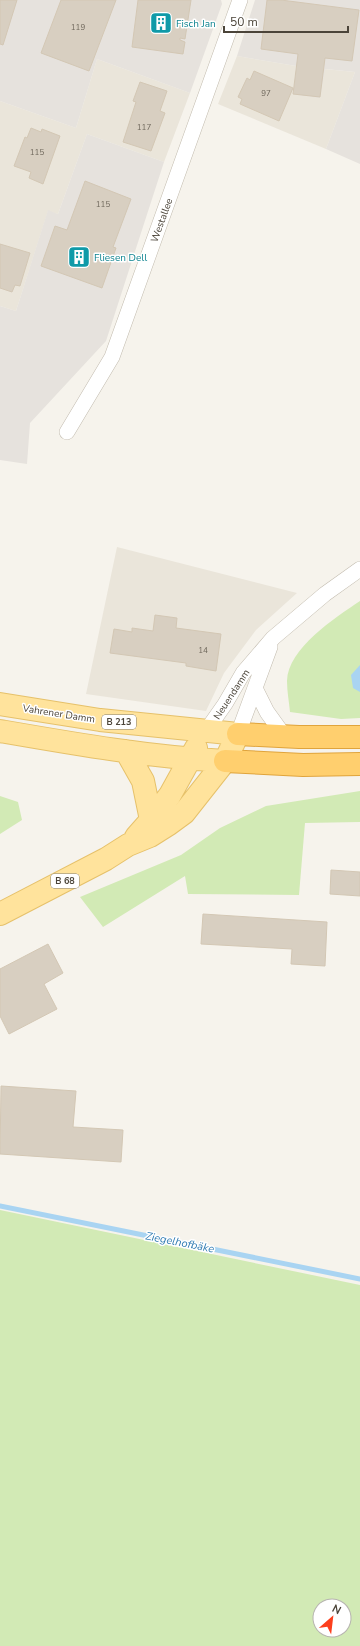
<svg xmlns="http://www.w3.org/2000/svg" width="360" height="1646" viewBox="0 0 360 1646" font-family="'Nunito Sans',sans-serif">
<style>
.residential{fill:#eae5da}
.industrial{fill:#e6e2dd}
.green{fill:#d2eab5;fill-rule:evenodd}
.water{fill:#a9d4f2}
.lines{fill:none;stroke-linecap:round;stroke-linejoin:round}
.stream{stroke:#a9d4f2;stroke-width:5}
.building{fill:#d8cfc1;stroke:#d3c7b4}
.street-casing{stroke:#c2bbae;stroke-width:16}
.primary-casing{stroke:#e6c16a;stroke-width:24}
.highway-casing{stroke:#e0a43c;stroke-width:24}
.street{stroke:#fff;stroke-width:15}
.primary{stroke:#ffe39c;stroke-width:22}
.highway{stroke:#ffcf6e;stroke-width:22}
.labels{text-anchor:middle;stroke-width:3;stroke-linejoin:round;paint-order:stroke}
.number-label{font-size:8px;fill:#6e675b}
.shield{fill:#fff;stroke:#817c74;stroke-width:1}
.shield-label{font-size:9px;font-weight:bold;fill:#4b4439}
.culture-label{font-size:10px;fill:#0d838f;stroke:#fff;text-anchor:start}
.street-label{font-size:10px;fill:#4b4439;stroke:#fff}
.water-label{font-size:11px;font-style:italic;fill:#2e7ab2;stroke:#fff}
</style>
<rect width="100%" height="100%" fill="#f6f3ec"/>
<path class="residential" d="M237 56 296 66 293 94 324 69 355 72 326 149 218 104Z
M97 59 190 93 164 162 87 134 58 214 48 211 16 311 0 306V101L76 128Z
M117 547 297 593 256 630 224 673 206 711 86 694Z"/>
<path class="industrial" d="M0 0H221L222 4 190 93 97 59 76 128 0 101Z
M255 0H360V164L326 149 355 72 325 69 320 98 293 94 296 66 237 56Z
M87 134 164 162 106 341 30 423 27 464 0 460V306L16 311 48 210 58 214Z"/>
<path class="green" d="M360 601V718L341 719 290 712C289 702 287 691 287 681 288 648 335 618 360 601Z
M360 791V822L305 823 299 895 188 894 185 876 103 927 80 897 181 855 220 828 266 806Z
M0 796 18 802 22 820 0 834Z
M0 1210 360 1285V1646H0ZM320 1606H344V1630H320Z"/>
<path class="water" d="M360 665V692L353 688 351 675Z"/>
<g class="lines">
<path class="stream" d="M0 1206 360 1279"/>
</g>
<path class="building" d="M0 0H17L3 45 0 44Z
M61 0H116L89 71 41 53Z
M138 0H191L185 39 180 38V40L185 42 183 54 132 47Z
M267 0H281L359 10 352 61 325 58 320 97 293 94 298 54 261 49Z
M254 71 293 88 279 121 240 104 242 99 238 97 247 78 250 80Z
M140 82 167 91 160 111 165 113 151 151 123 142 136 102 133 101Z
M31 128 41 132 42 129 60 136 43 184 29 178 31 172 14 166 25 137 27 138Z
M85 181 131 199 113 247 116 248 102 288 41 266 55 226 67 230Z
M0 244 30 253 20 286 15 285 12 292 0 288Z
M155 615 177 618 176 628 221 634 216 671 186 666V663L110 653 114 629 132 632V628L153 631Z
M331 870 360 872V896L330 894Z
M203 914 327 922 325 966 291 964 292 949 201 944Z
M48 944 63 973 44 984 57 1009 9 1034 0 1016V969Z
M1 1086 76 1091 73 1127 123 1130 121 1162 0 1154Z"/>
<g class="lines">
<g class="street-casing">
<path id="street" d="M67 432 112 357 240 0
M255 688 267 712 285 737
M206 731 225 704 243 673 273 638 325 594 360 569
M238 734 270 647"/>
</g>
<g class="primary-casing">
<path id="primary" d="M0 704 100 720 238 734 225 761 184 813 169 824 150 836 128 845 106 859 0 914
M0 731C75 744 149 757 225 761
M126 751 143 781 151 820
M136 837 151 820 170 795 196 748"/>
</g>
<g class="highway-casing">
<path id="highway" d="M238 734 299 737H360
M225 761 303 765 360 764"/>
</g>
<use href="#street" class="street"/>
<use href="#primary" class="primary"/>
<use href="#highway" class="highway"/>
</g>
<defs>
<g id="building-square" transform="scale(1.15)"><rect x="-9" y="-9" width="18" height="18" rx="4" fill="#0f9aa8" stroke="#fff"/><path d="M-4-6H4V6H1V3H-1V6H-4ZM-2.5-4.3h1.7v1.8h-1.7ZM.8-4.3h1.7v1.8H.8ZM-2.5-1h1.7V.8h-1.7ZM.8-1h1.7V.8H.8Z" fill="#fff"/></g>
</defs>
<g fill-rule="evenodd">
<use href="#building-square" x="161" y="23"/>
<use href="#building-square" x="79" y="257"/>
</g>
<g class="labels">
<g class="number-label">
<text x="78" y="30">119</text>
<text x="266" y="96">97</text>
<text x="144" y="130">117</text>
<text x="37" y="155">115</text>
<text x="103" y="207">115</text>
<text x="203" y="653">14</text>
</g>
<g class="shield">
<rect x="102" y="715" width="34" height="14" rx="3"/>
<rect x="51" y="874" width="28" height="14" rx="3"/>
</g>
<g class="shield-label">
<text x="119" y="725">B 213</text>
<text x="65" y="884">B 68</text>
</g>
<g class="culture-label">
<text x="176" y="27">Fisch Jan</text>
<text x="94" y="261">Fliesen Dell</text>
</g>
<g class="street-label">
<text transform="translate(161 220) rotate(-70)" y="4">Westallee</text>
<text transform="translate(231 694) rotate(-57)" y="4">Neuendamm</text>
<text transform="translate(59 713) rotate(9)" y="4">Vahrener Damm</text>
</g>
<g class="water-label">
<text transform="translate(180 1242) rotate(11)" y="4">Ziegelhofbäke</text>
</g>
</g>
<g transform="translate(332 1618) rotate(28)"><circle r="19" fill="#ffffff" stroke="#b7b4b0"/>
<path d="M0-3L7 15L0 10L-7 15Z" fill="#fc3f1d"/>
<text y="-6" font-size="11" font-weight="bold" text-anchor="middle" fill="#4b4439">N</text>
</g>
<path d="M224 26v6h124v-6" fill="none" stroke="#4b4439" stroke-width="2"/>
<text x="230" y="26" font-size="12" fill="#4b4439" stroke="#ffffff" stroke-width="3" paint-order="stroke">50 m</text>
</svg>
